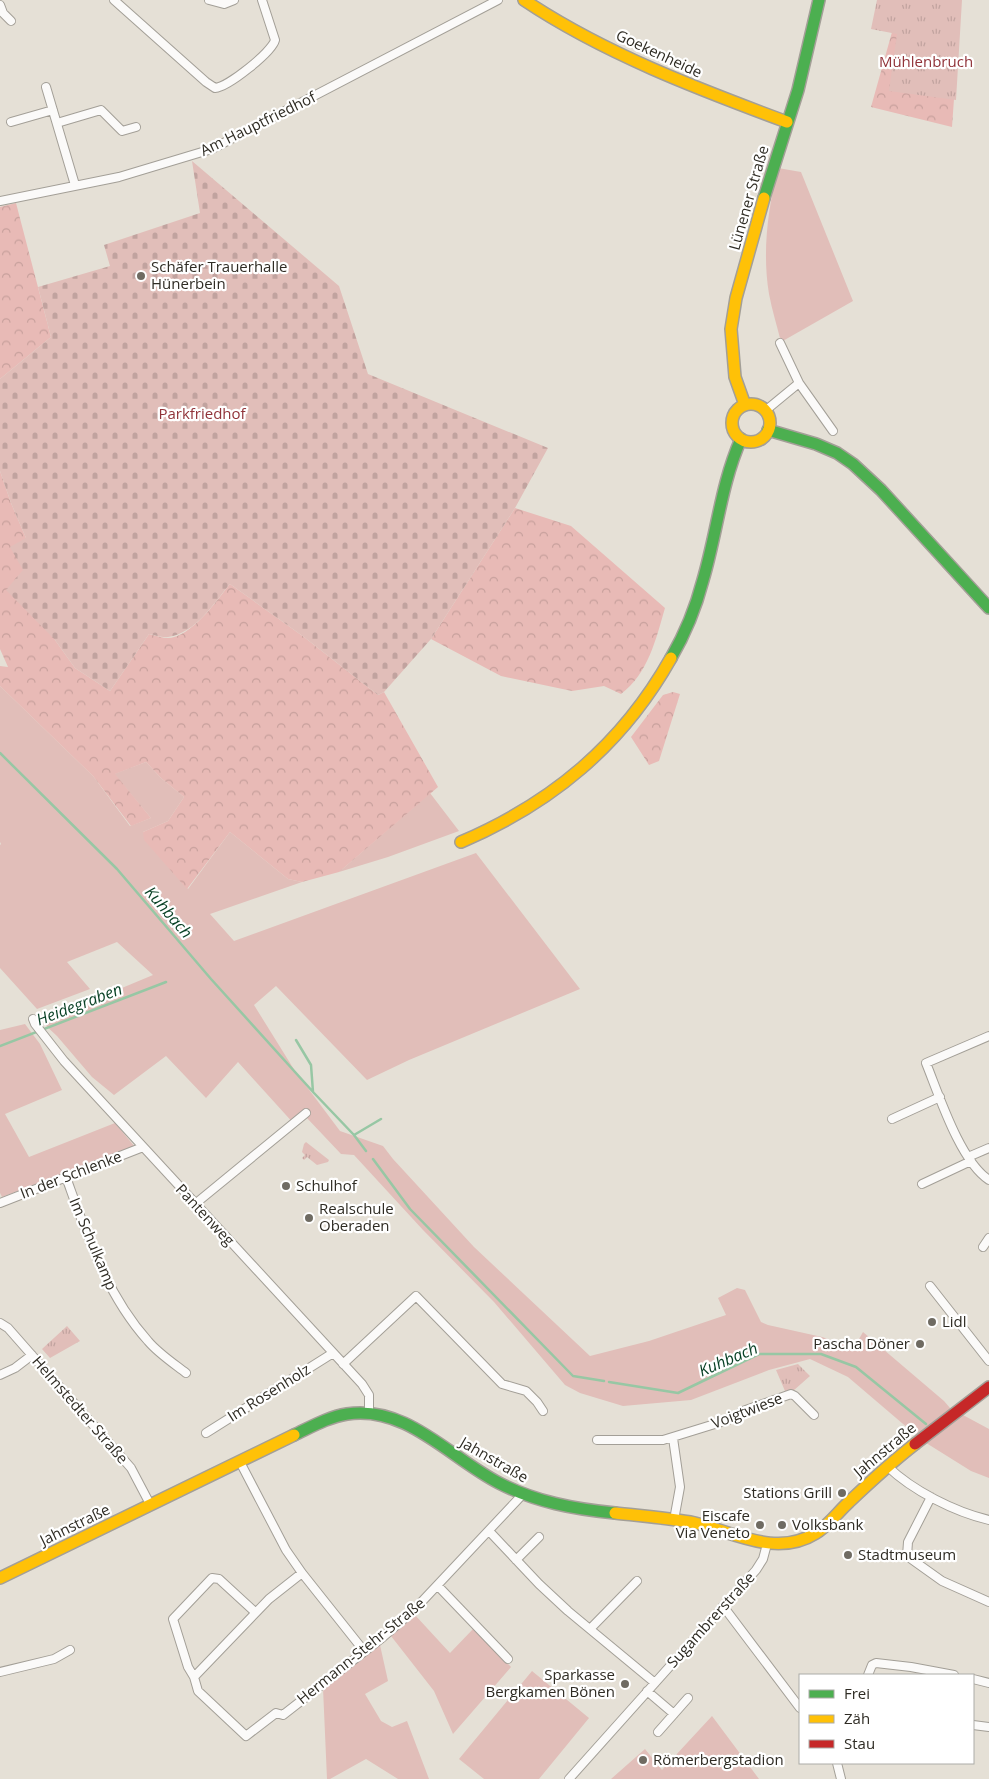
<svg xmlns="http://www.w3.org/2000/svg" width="989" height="1779" viewBox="0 0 989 1779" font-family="'Open Sans',sans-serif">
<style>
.green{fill:#e1beb9}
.forest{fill:url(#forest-crowns)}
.cemetery{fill:url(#cemetery-stones)}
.park{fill:url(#park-tufts)}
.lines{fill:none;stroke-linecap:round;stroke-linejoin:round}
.stream{stroke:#97c7a4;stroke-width:2.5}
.street-casing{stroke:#a39f97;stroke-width:10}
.fast-casing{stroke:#a39f97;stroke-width:14}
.slow-casing{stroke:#a39f97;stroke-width:14}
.jam-casing{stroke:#a39f97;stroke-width:14}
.street{stroke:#fbfaf9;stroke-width:8}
.fast{stroke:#4caf50;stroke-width:11}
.slow{stroke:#ffc107;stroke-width:11}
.jam{stroke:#c62828;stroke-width:11}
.poi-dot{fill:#6f6b62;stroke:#fff;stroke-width:2}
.labels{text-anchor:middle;stroke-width:4.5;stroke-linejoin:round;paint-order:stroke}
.street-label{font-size:15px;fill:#2f2c24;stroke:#fff}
.park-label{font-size:15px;fill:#913339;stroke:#fff}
.poi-label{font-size:15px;fill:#2f2c24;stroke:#fff;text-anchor:start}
.water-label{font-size:16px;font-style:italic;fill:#063f23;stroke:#fff}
</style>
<defs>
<pattern id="forest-crowns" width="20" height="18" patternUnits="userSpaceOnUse" patternTransform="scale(1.25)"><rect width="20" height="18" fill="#e8bab6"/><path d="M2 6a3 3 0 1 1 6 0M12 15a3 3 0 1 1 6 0" fill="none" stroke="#c7a09c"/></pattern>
<pattern id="cemetery-stones" width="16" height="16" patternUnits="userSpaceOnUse" patternTransform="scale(1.25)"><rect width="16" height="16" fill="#e1beb9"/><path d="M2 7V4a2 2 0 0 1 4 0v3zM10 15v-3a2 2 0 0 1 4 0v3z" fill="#c1a39f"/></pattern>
<pattern id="park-tufts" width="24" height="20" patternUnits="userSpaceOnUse" patternTransform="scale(1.25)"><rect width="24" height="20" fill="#e1beb9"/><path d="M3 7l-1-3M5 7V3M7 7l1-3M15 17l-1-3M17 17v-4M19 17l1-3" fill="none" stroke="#c1a39f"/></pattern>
</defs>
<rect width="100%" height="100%" fill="#e5e0d6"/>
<path class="green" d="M778 168 801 172 853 301 781 342C777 326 772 310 769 294 762 252 768 208 778 168Z
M0 686 93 776 130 826 151 818 114 774 146 762 161 778 184 797 168 821 143 832 188 889 230 832 288 879 302 882 210 914 234 941 476 853 580 989 409 1060 367 1080 276 986 254 1005 295 1071 340 1131 383 1146 393 1159 474 1247 590 1356 649 1341 726 1315 718 1298 737 1288 745 1290 761 1322 768 1325 822 1337 842 1344 855 1346 863 1332 944 1401 950 1408 989 1429V1478L971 1471 923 1441 848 1377 810 1359 769 1370 691 1400 623 1406 580 1393 565 1385 494 1302 423 1230 354 1155 341 1154 306 1117 295 1125 238 1062 206 1098 166 1056 114 1095 92 1077 57 1036 43 1023 62 1013 153 975 117 942 67 962 90 989 37 1009 0 968V845L1 844 0 842Z
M430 793 459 831 388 857 339 872Z
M25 1024 40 1044 62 1090 5 1114 29 1157 115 1123 135 1147 2 1197 0 1193V1030Z
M415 1615 450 1653 474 1628 511 1667 453 1734 434 1691 391 1636Z
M380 1645 388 1681 365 1694 381 1721 392 1727 407 1721 429 1779H398L366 1759 330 1779H327L323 1688Z
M532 1671 589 1718 539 1779H484L459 1759Z
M712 1716 759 1779H611L645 1749 662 1770Z"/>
<path class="forest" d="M901 0H961L952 127 871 107Z
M16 203 51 337 0 379V207Z
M0 471 11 503 26 538 23 570 55 640 75 668 110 691 149 634C154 635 159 637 165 638 190 640 216 601 230 584L304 637 378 695 384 692 438 787 339 872 302 882 288 879 230 832 187 889 144 840 143 832 168 821 184 797 161 778 146 762 115 774 151 818 131 826 93 776 0 686V666L8 667 0 649Z
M515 508 571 526 665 608C656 639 648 674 621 694L604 686 572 691 501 676 431 639Z
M673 692 680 694 659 761 649 765 631 737 663 695Z"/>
<path class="cemetery" d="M192 161 339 286 368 374 548 448 515 508 431 639 384 692 378 695 304 637 230 584C213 604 196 633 168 637 162 638 155 635 149 634L110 691 75 668 55 640 6 590 23 570 10 547 26 538 11 503 0 471V379L51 337 38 287 110 266 104 245 200 213Z"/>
<path class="park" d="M877 0H962L956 100 889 91 897 34 871 29Z
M306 1142 329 1160 328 1162 317 1165 307 1157 304 1160 302 1158 305 1155 302 1152 304 1144Z
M67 1326 80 1341 50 1358 42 1349Z
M798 1364 810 1376 793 1391H785L776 1370Z"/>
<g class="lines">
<path class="stream" d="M0 753 117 869 211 979 314 1093 354 1135 366 1151
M296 1040 311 1065 313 1092
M0 1046 166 982
M354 1135 381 1119
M373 1159 410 1209 573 1376 604 1381
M609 1382 678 1393 759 1354H821L856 1367 926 1424"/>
<g class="street-casing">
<path id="street" d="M114 0 206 82 215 88C228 87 272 52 275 40L262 0
M209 0 224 4 234 0
M0 5 3 13 11 21
M46 87 75 185
M11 122 53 110
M57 123 101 110 122 131 136 127
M0 201 119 177 212 149 498 0
M780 343 799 383 833 431
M765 411 799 383
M33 1019 35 1024 64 1061 362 1384 369 1395V1412
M989 1036 926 1063C939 1095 960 1161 989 1180
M892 1119 940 1097
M968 1157 989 1148
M66 1177C87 1235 106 1294 148 1341 158 1353 173 1363 186 1373
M922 1184 971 1161
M0 1203 143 1147
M195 1204 306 1113
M983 1247 989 1238
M930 1286 989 1361
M0 1323 8 1328 131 1468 150 1504
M343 1364 416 1296 502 1384 526 1391 537 1402 543 1411
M0 1375 15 1368 32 1355
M206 1433 333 1353
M673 1438 680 1487 674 1520
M597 1440H663L731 1419 743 1411 791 1394 795 1396 814 1415
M240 1462 286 1550 302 1573 364 1651
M887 1466C913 1491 955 1512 989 1520
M931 1497 908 1542 907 1556 942 1581 989 1602
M489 1531 539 1584 568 1611 655 1683
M516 1560 539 1537
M438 1586 508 1659
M723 1606 800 1708
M255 1612 219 1579 212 1578 173 1619 188 1667 194 1677 198 1691 246 1736 276 1713 283 1715 383 1637 413 1611 523 1494
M590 1629 637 1581
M0 1672 54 1659 70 1650
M868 1675 872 1665 876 1663 911 1667 954 1675
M194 1677 269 1599 302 1573
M973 1679 989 1683
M647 1691 674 1714
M973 1725 989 1727
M658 1732 688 1698
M837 1763 841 1779
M569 1779 756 1570 763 1559 767 1544"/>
</g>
<g class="fast-casing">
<path id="fast" d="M764 198 798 90 819 0
M768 430 816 444 837 453 853 464 881 490 989 608
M671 658C685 634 696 607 703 580 717 533 721 484 741 439
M294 1435C311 1427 328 1417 347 1414 407 1405 450 1458 499 1483 536 1502 574 1509 615 1513"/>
</g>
<g class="slow-casing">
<path id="slow" d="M524 0C603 53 698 89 787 122
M732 423a19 19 0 1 1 38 0a19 19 0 1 1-38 0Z
M745 405 735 377 731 329 736 298 764 198
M461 842C552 803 622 745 671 658
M615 1513C641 1516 669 1518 695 1523 734 1532 776 1558 816 1533 828 1526 838 1512 849 1502 870 1482 892 1462 915 1444
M0 1578 294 1435"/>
</g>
<g class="jam-casing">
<path id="jam" d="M915 1444 989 1387"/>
</g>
<use href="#street" class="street"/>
<use href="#fast" class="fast"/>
<use href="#slow" class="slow"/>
<use href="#jam" class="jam"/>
</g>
<g class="poi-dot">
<circle cx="141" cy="276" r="5"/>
<circle cx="286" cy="1186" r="5"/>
<circle cx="309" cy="1218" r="5"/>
<circle cx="932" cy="1322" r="5"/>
<circle cx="920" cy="1344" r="5"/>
<circle cx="842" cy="1493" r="5"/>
<circle cx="760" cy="1525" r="5"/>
<circle cx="782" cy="1525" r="5"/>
<circle cx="848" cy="1555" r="5"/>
<circle cx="625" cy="1684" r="5"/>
<circle cx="643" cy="1760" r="5"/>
</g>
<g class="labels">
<g class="street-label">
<text transform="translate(659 54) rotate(25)" y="5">Goekenheide</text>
<text transform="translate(258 124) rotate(-26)" y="5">Am Hauptfriedhof</text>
<text transform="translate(749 198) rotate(-74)" y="5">Lünener Straße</text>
<text transform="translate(71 1175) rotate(-21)" y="5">In der Schlenke</text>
<text transform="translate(205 1215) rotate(47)" y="5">Pantenweg</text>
<text transform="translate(93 1244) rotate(67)" y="5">Im Schulkamp</text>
<text transform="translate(269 1393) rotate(-32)" y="5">Im Rosenholz</text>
<text transform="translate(80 1410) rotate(49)" y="5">Helmstedter Straße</text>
<text transform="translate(747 1411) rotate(-21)" y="5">Voigtwiese</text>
<text transform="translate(885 1450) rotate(-40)" y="5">Jahnstraße</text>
<text transform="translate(494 1460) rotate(30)" y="5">Jahnstraße</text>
<text transform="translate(75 1525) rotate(-26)" y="5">Jahnstraße</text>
<text transform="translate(711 1620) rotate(-48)" y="5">Sugambrerstraße</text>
<text transform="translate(361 1651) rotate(-39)" y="5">Hermann-Stehr-Straße</text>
</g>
<g class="park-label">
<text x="926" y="67">Mühlenbruch</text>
<text x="202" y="419">Parkfriedhof</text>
</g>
<g class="poi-label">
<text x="151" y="272">Schäfer Trauerhalle<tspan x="151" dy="17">Hünerbein</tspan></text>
<text x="296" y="1191">Schulhof</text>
<text x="319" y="1214">Realschule<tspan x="319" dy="17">Oberaden</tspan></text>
<text x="942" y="1327">Lidl</text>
<text x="910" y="1349" text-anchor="end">Pascha Döner</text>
<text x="832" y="1498" text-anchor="end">Stations Grill</text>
<text x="750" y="1521" text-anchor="end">Eiscafe<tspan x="750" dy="17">Via Veneto</tspan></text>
<text x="792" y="1530">Volksbank</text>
<text x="858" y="1560">Stadtmuseum</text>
<text x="615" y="1680" text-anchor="end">Sparkasse<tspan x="615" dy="17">Bergkamen Bönen</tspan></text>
<text x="653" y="1765">Römerbergstadion</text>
</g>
<g class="water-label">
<text transform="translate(169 912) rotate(49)" y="6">Kuhbach</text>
<text transform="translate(79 1004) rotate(-21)" y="6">Heidegraben</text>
<text transform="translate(728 1359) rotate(-23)" y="6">Kuhbach</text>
</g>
</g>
<rect x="799" y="1674" width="175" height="90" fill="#ffffff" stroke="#acaba7"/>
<rect x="809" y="1690" width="25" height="8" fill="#4caf50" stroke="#acaba7"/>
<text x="844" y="1699" font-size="15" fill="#2f2c24">Frei</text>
<rect x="809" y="1715" width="25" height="8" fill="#ffc107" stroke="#acaba7"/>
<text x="844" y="1724" font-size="15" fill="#2f2c24">Zäh</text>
<rect x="809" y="1740" width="25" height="8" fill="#c62828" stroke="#acaba7"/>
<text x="844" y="1749" font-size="15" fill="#2f2c24">Stau</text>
</svg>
